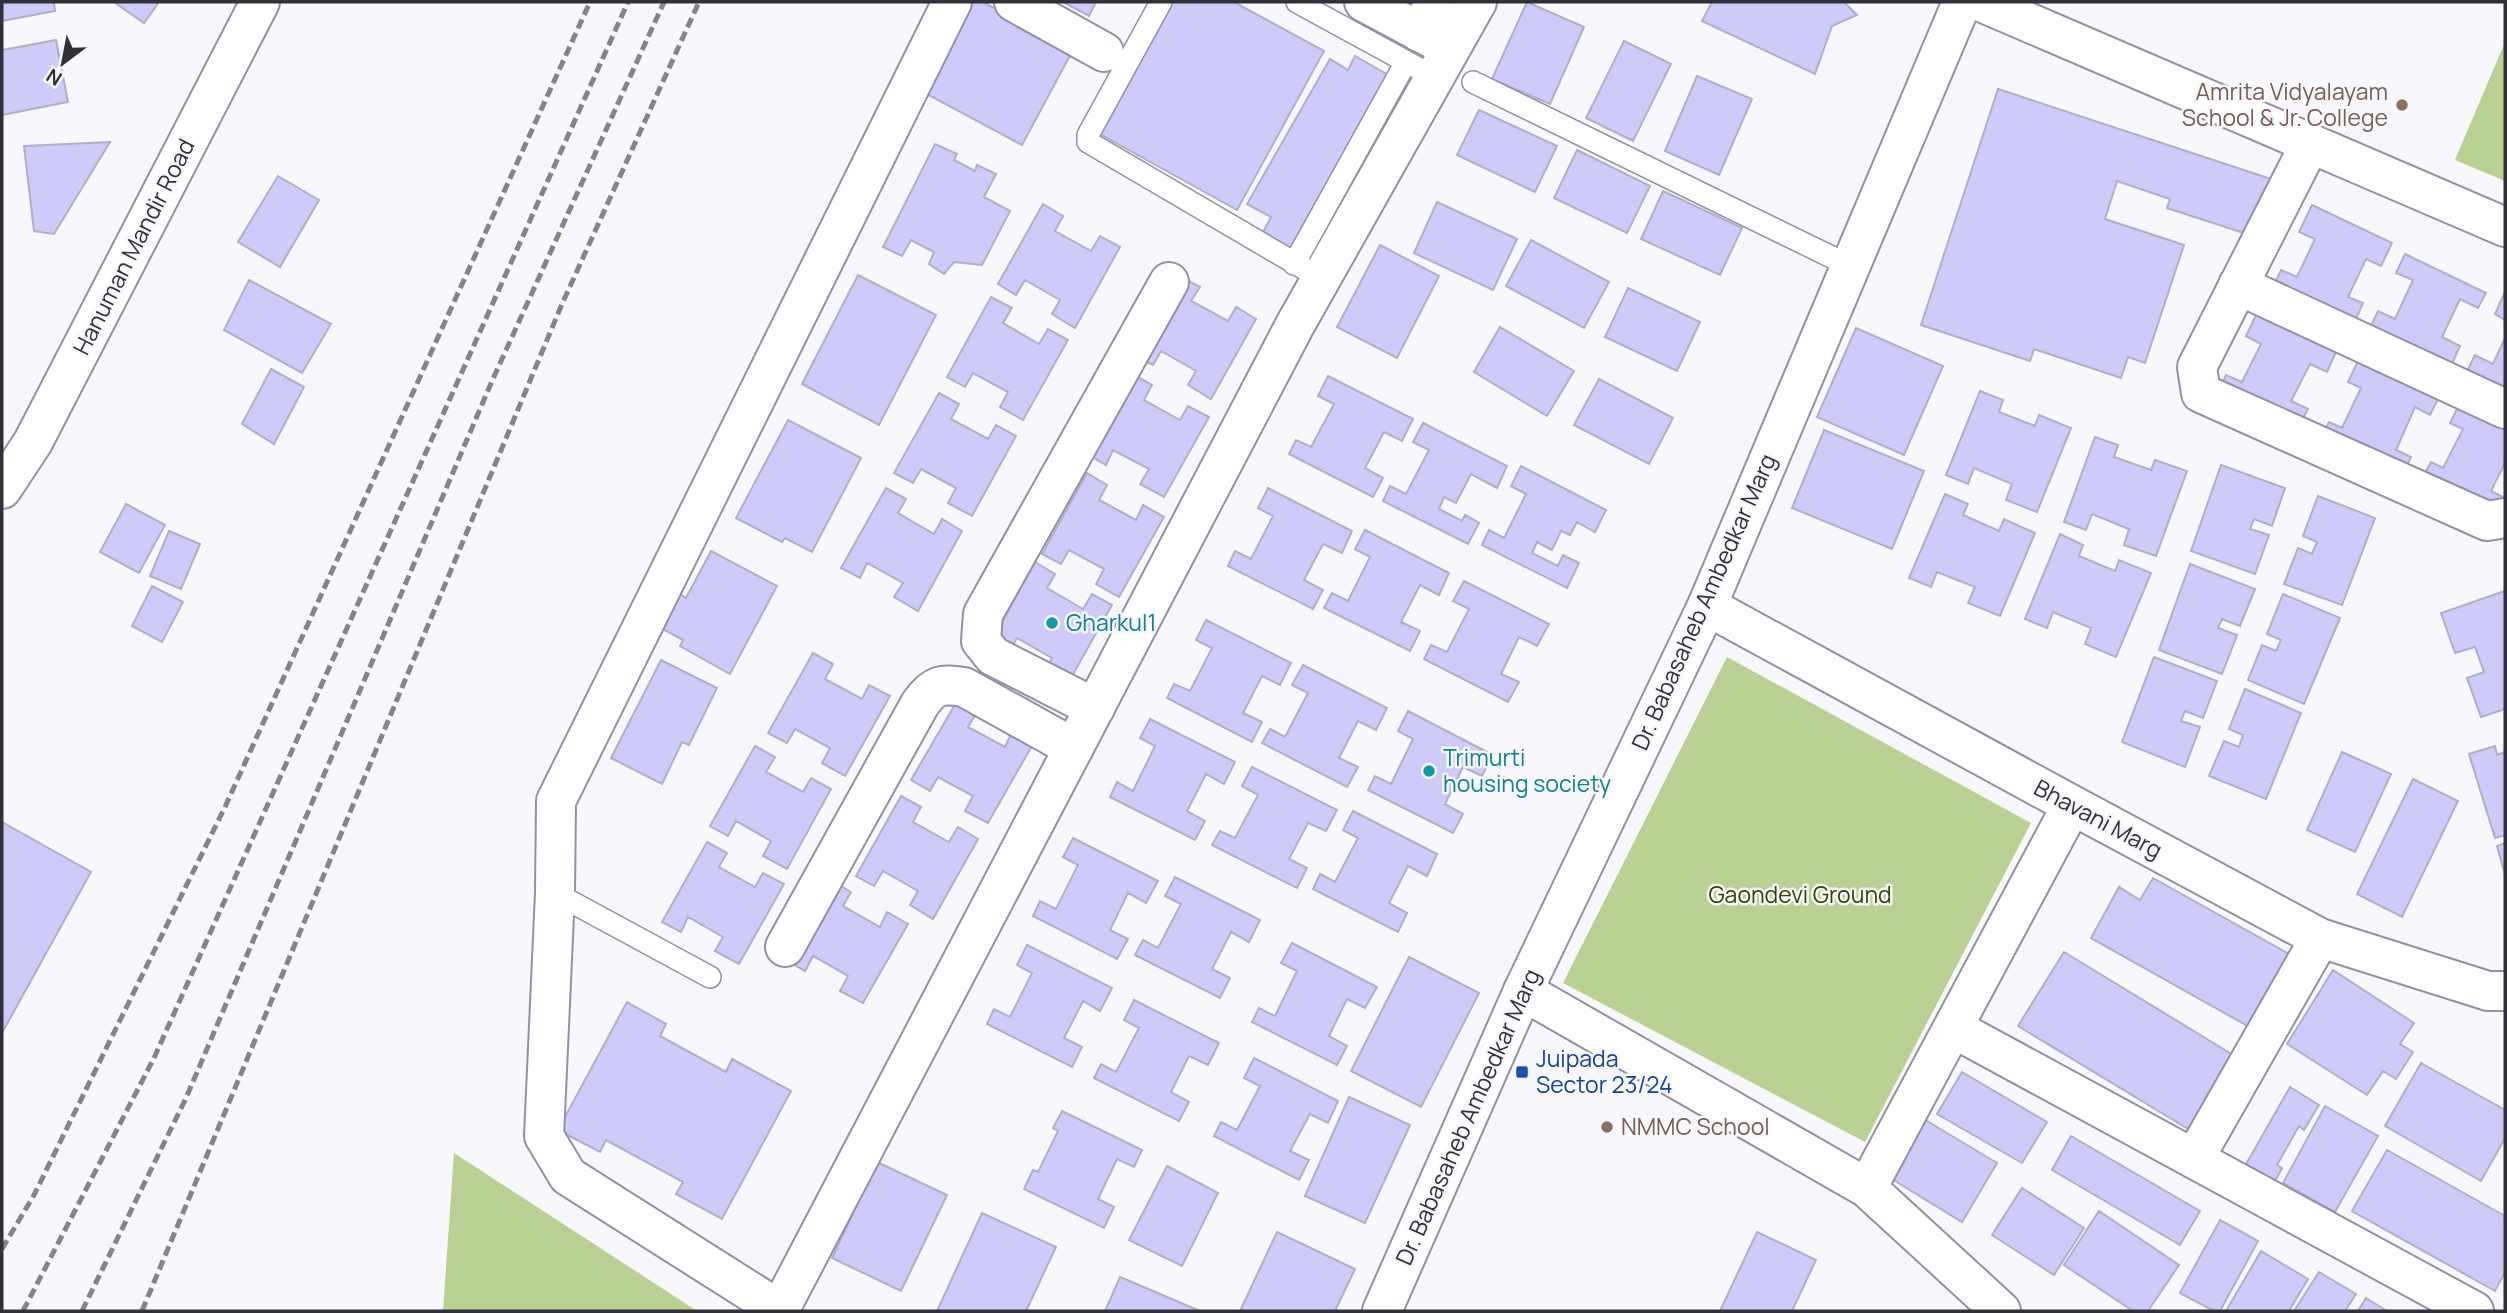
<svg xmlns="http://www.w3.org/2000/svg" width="2507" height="1313" viewBox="0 0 2507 1313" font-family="Manrope,sans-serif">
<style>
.green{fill:#b9d293}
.building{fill:#cecbfa;stroke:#b0afc4;stroke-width:2}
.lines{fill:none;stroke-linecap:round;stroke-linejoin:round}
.lane-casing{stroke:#9590a3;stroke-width:24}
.street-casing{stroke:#9590a3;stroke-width:42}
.secondary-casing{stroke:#9590a3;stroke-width:42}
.lane{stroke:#fff;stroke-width:21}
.street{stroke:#fff;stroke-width:38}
.secondary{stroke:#fff;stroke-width:38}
.rail{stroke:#85848a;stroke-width:5;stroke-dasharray:10 5;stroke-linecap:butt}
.education-dot{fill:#8d6e63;stroke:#f8f7fc;stroke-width:2.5}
.culture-dot{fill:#0f9aa8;stroke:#f8f7fc;stroke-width:2.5}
.transit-dot{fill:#1a4fb4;stroke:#f8f7fc;stroke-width:2.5}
.labels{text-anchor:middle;stroke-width:5;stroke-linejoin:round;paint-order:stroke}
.education-label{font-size:23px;fill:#785e54;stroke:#f8f7fc;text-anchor:end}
.street-label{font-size:23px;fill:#323038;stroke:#f8f7fc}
.culture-label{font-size:23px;fill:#0d838f;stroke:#f8f7fc;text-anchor:start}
.park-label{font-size:23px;fill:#32440a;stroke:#f8f7fc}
.transit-label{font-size:23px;fill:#164399;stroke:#f8f7fc;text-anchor:start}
</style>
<rect width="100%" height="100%" fill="#f8f7fc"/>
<path class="green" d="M2505 42V181L2455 160Z
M1727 657 2031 823 1865 1142 1563 983Z
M454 1153 697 1311H443Z"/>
<path class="building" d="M2 2H54L55 11 2 21Z
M114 2H159L144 23Z
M973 2H983L1073 50 1022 145 925 93Z
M1063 2H1096L1089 16Z
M1173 2H1234L1324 51 1237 210 1100 134Z
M1527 2 1584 27 1550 104 1492 79Z
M1712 2H1844L1857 15 1832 26 1815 74 1702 21Z
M56 40 68 102 2 115V50Z
M1624 41 1671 64 1633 141 1586 118Z
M1355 56 1392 77 1292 251 1262 234 1271 217 1247 204 1330 59 1348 70Z
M1697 76 1752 99 1719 175 1665 151Z
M1998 89 2271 179 2253 236 2167 208 2170 199 2117 181 2105 219 2184 245 2145 363 2128 357 2121 378 2034 349 2030 361 1921 325Z
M1479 110 1557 146 1535 192 1457 155Z
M110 142 54 234 34 231 24 146Z
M935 144 957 154 954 160 975 171 977 165 996 174 984 197 1010 211 982 265 954 262 944 274 929 264 934 252 911 240 902 256 883 247Z
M1577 150 1650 186 1627 233 1554 198Z
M278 176 319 200 280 267 238 242Z
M1663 191 1742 228 1720 275 1641 239Z
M1437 202 1517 239 1493 290 1414 253Z
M1043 204 1063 216 1055 231 1091 251 1100 236 1120 247 1075 328 1052 314 1060 300 1025 280 1016 295 998 284Z
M2312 205 2392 243 2381 266 2366 259 2348 297 2363 303 2352 328 2272 289 2281 270 2297 277 2315 239 2299 232Z
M1531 240 1609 282 1584 328 1506 286Z
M1380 245 1439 276 1397 358 1337 327Z
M2405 254 2486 293 2478 308 2460 299 2442 337 2460 346 2451 366 2370 328 2378 311 2395 319 2413 280 2396 273Z
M858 275 936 315 879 425 802 384Z
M1179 276 1200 287 1191 301 1228 321 1236 307 1256 319 1211 399 1188 385 1196 371 1161 351 1153 365 1135 356Z
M249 280 331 324 302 373 224 330Z
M1628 288 1700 322 1677 371 1605 337Z
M2504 294H2505V320L2495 314Z
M991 297 1012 308 1003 323 1039 344 1048 329 1068 340 1023 420 1000 407 1008 392 973 373 965 387 947 377Z
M2257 313 2336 352 2327 372 2310 364 2291 401 2308 409 2295 435 2217 395 2226 375 2242 382 2261 344 2246 336Z
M1500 327 1574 371 1547 416 1474 372Z
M1856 328 1943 366 1904 455 1817 417Z
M2505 338V389L2467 371 2475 355 2493 364Z
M2359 359 2439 397 2430 415 2415 407 2396 450 2411 457 2402 476 2321 438 2329 422 2342 428 2361 388 2348 382Z
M271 369 304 387 274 444 242 424Z
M1132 374 1152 385 1144 400 1180 420 1188 406 1209 417 1164 497 1140 484 1149 469 1113 450 1106 465 1087 454Z
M1328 376 1413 419 1402 441 1384 432 1365 468 1383 478 1373 497 1289 454 1296 440 1311 447 1334 404 1318 396Z
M1599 379 1673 418 1649 464 1574 425Z
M1980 391 2003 400 1999 412 2035 426 2039 415 2071 428 2037 512 2006 500 2012 484 1974 468 1968 484 1946 475Z
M939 393 959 404 951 419 988 439 996 425 1016 436 972 516 948 503 956 488 921 469 913 483 894 473Z
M2459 405 2505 428V463L2491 491 2505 498V507L2422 478 2431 462 2443 468 2463 429 2450 423Z
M788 420 861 458 812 552 785 538 782 542 736 518Z
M1423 423 1507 466 1497 488 1471 474 1456 503 1444 497 1439 509 1462 521 1465 515 1479 523 1468 544 1383 501 1390 486 1406 494 1429 450 1413 442Z
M1824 430 1924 471 1892 549 1792 508Z
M2095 437 2118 445 2114 457 2151 470 2155 460 2187 471 2156 556 2124 545 2129 529 2092 514 2086 530 2064 522Z
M2221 465 2285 488 2272 526 2254 519 2250 529 2269 535 2255 574 2191 551Z
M1521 466 1606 510 1595 532 1577 522 1570 535 1561 531 1552 550 1537 542 1532 553 1558 566 1563 555 1579 563 1567 588 1482 545 1489 530 1504 538 1526 494 1511 486Z
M1087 473 1107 485 1099 500 1103 502 1136 520 1143 505 1164 517 1119 597 1096 584 1104 569 1069 550 1061 564 1042 554Z
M886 488 906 499 898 513 934 534 942 519 962 531 918 611 894 597 903 583 867 563 860 578 841 568Z
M1268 488 1352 531 1342 553 1323 544 1304 580 1323 590 1313 609 1228 566 1235 551 1251 559 1273 516 1258 508Z
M1945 494 1968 504 1963 515 1999 531 2004 519 2035 533 2000 616 1968 603 1975 587 1937 572 1931 587 1909 578Z
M2318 496 2375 518 2342 605 2284 584 2298 548 2312 554 2317 542 2303 536Z
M126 504 165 525 139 573 100 552Z
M1365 530 1449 573 1439 595 1420 585 1401 622 1420 631 1410 651 1324 608 1332 593 1348 601 1370 557 1355 549Z
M169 531 200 544 181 589 150 576Z
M2060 534 2083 545 2079 556 2115 571 2119 560 2151 573 2116 657 2085 644 2091 628 2053 612 2047 628 2025 619Z
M711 551 777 586 730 674 680 646 683 640 661 628 680 594 686 598Z
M1035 562 1055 574 1047 588 1083 609 1092 594 1112 605 1067 685 1044 672 1052 658 1017 638 1008 653 991 642Z
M2190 564 2255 589 2240 626 2222 619 2218 628 2237 635 2222 674 2159 650Z
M1464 581 1549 624 1537 646 1519 637 1501 674 1519 682 1508 702 1424 659 1431 645 1447 652 1469 609 1453 601Z
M152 586 183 602 162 642 132 626Z
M2505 591V709L2481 717 2467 678 2484 672 2475 647 2455 653 2441 613Z
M2283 594 2340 618 2304 704 2248 680 2262 645 2276 651 2281 640 2267 634Z
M1206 620 1291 663 1280 685 1262 676 1243 713 1262 722 1252 742 1167 698 1174 684 1190 691 1212 648 1196 640Z
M813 653 833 664 825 679 862 699 869 685 890 696 845 776 822 763 830 748 795 729 787 743 768 733Z
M2154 657 2217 681 2203 718 2185 711 2181 721 2200 727 2185 767 2122 742Z
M661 660 717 688 689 745 682 742 662 784 611 758Z
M1303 665 1387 708 1376 730 1358 721 1339 758 1358 767 1347 787 1262 743 1270 729 1285 737 1308 693 1292 685Z
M2245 689 2301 713 2266 799 2209 776 2224 741 2239 747 2243 735 2229 729Z
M957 701 977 712 968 727 1005 747 1012 732 1033 744 988 823 965 811 973 796 938 777 930 791 911 780Z
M1408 711 1493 755 1482 776 1463 767 1445 804 1463 814 1453 833 1368 790 1375 776 1391 784 1413 739 1398 731Z
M1150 719 1235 762 1224 784 1206 774 1187 811 1205 821 1195 840 1110 797 1117 782 1133 791 1155 746 1140 738Z
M755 746 775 757 766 772 803 792 811 778 831 789 787 869 763 856 771 841 736 821 728 836 710 826Z
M2495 746 2497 755 2505 752V835L2495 838 2469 754Z
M2342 752 2391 774 2355 852 2307 830Z
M1252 767 1337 810 1326 831 1308 823 1289 859 1307 868 1297 888 1212 845 1220 831 1235 838 1258 795 1242 786Z
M2413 779 2458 801 2402 917 2357 894Z
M901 796 921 807 913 822 949 842 958 827 978 839 933 919 910 905 918 891 883 871 874 886 856 876Z
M1353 811 1437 854 1427 876 1408 866 1389 903 1407 913 1398 932 1313 889 1320 874 1335 882 1358 838 1343 830Z
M2 822 91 872 2 1033Z
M1073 838 1158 881 1146 903 1128 893 1110 930 1128 939 1117 959 1033 916 1040 901 1056 909 1078 865 1063 857Z
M707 842 727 853 719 867 755 887 763 873 784 884 739 964 715 951 723 937 688 917 681 932 662 922Z
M2505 843V875L2497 846Z
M1175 877 1260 920 1249 942 1231 932 1212 969 1230 978 1220 998 1135 955 1143 940 1158 948 1181 904 1165 896Z
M2153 878 2300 960 2260 1033 2091 938 2119 887 2140 900Z
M831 880 851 892 843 906 880 927 887 912 908 924 863 1003 840 991 848 976 813 956 805 971 786 960Z
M1292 943 1377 987 1365 1008 1347 999 1329 1036 1347 1046 1337 1065 1252 1022 1259 1008 1275 1016 1297 971 1281 963Z
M1027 945 1112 988 1100 1011 1083 1001 1064 1038 1082 1047 1072 1067 987 1024 994 1009 1010 1017 1032 973 1017 965Z
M2064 952 2243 1061 2198 1135 2018 1026Z
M1409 957 1479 993 1421 1107 1351 1071Z
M2333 970 2414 1023 2400 1044 2413 1052 2396 1079 2383 1071 2367 1095 2287 1044Z
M1134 1000 1219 1043 1208 1065 1189 1056 1171 1092 1189 1102 1179 1121 1094 1078 1101 1064 1116 1072 1139 1028 1124 1020Z
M627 1002 666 1024 660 1036 726 1072 732 1059 791 1091 722 1219 676 1194 683 1182 606 1140 600 1152 558 1130Z
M1254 1058 1338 1101 1328 1123 1310 1114 1290 1151 1309 1160 1299 1180 1214 1136 1221 1122 1237 1130 1260 1086 1244 1078Z
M2421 1063 2505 1110V1138L2481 1181 2385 1126Z
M1962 1072 2047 1122 2022 1163 1937 1114Z
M2290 1087 2319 1105 2304 1130 2299 1126 2277 1165 2282 1168 2274 1183 2245 1166Z
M1349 1097 1410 1125 1365 1223 1305 1196Z
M2325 1106 2378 1136 2335 1212 2283 1183Z
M1062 1111 1142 1150 1134 1167 1117 1159 1098 1199 1114 1207 1104 1228 1024 1189 1033 1170 1038 1172 1058 1131 1053 1128Z
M1922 1118 1997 1163 1962 1222 1887 1176Z
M2071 1136 2200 1211 2180 1245 2052 1170Z
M2387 1150 2505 1216V1272L2495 1291 2352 1211Z
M877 1162 947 1195 901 1291 832 1258Z
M1167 1166 1218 1193 1182 1266 1129 1240Z
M2022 1188 2084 1228 2054 1275 1992 1235Z
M2099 1211 2179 1265 2148 1311H2133L2064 1265Z
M982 1213 1056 1247 1026 1311H937Z
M2220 1220 2258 1241 2220 1311H2214L2180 1293Z
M1277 1232 1355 1269 1335 1311H1246L1241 1309Z
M1757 1232 1816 1260 1792 1311H1720Z
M2261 1251 2308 1279 2289 1311H2226Z
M2319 1272 2356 1294 2345 1311H2294Z
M1120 1277 1200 1311H1105Z
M2366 1298 2387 1311H2358Z"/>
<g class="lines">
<g class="lane-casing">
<path id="lane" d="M1161 2 1088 135V142L1322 279
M1297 2 1416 67
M1473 82 1850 266
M1294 264 1406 62
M555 893 710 977"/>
</g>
<g class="street-casing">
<path id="street" d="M1014 2 1104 52
M1364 2 1450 48
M1981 2 2505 227
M1419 32 1435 2
M2310 144 2197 367 2201 393 2487 521 2505 518
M2238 285 2505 409
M2 489 33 442 260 2
M1707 606 2072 805 2320 938 2488 991H2505
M1095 708 993 656 981 641 983 614 1169 282
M785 947 920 704C934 684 941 684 964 687L1074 748
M1523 991 1867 1188 2001 1311
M1953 1028 2474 1311
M2194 1159 2320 938
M1867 1188 2072 805
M779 1311 1295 325 1477 2
M781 1311 568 1176 544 1136 555 893 556 801 952 2"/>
</g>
<g class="secondary-casing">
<path id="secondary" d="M1382 1311 1523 991 1707 606 1962 2"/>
</g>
<use href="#lane" class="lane"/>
<use href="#street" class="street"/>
<use href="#secondary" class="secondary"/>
<path class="rail" d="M2 1249 34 1195 225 807 590 2
M23 1311 154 1058 628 2
M82 1311 186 1098 492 381 664 2
M142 1311 562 304 699 2"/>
</g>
<g class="education-dot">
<circle cx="2402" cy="105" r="7"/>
<circle cx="1607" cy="1127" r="7"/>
</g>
<g class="culture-dot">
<circle cx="1052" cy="623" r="7"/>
<circle cx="1429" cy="771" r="7"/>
</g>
<rect class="transit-dot" x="1515" y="1065" width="14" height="14" rx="3.5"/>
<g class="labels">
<g class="education-label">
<text x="2388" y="100">Amrita Vidyalayam<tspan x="2388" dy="26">School &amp; Jr. College</tspan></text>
<text x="1621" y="1135" text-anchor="start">NMMC School</text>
</g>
<g class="street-label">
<text transform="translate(134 247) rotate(-63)" y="8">Hanuman Mandir Road</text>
<text transform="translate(1704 602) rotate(-66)" y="8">Dr. Babasaheb Ambedkar Marg</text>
<text transform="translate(2098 819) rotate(28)" y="8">Bhavani Marg</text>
<text transform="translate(1468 1117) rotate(-66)" y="8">Dr. Babasaheb Ambedkar Marg</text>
</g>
<g class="culture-label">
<text x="1066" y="631">Gharkul1</text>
<text x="1443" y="766">Trimurti<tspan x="1443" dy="26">housing society</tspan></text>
</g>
<g class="park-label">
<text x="1800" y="903">Gaondevi Ground</text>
</g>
<g class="transit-label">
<text x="1536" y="1067">Juipada<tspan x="1536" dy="26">Sector 23/24</tspan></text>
</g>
</g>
<rect width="2507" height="1313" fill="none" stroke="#323038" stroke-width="7"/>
<g transform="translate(63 63) rotate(212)" stroke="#f8f7fc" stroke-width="5" paint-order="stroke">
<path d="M0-5L12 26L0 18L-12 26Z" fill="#323038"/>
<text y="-10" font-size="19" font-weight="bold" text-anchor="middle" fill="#323038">N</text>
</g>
</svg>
